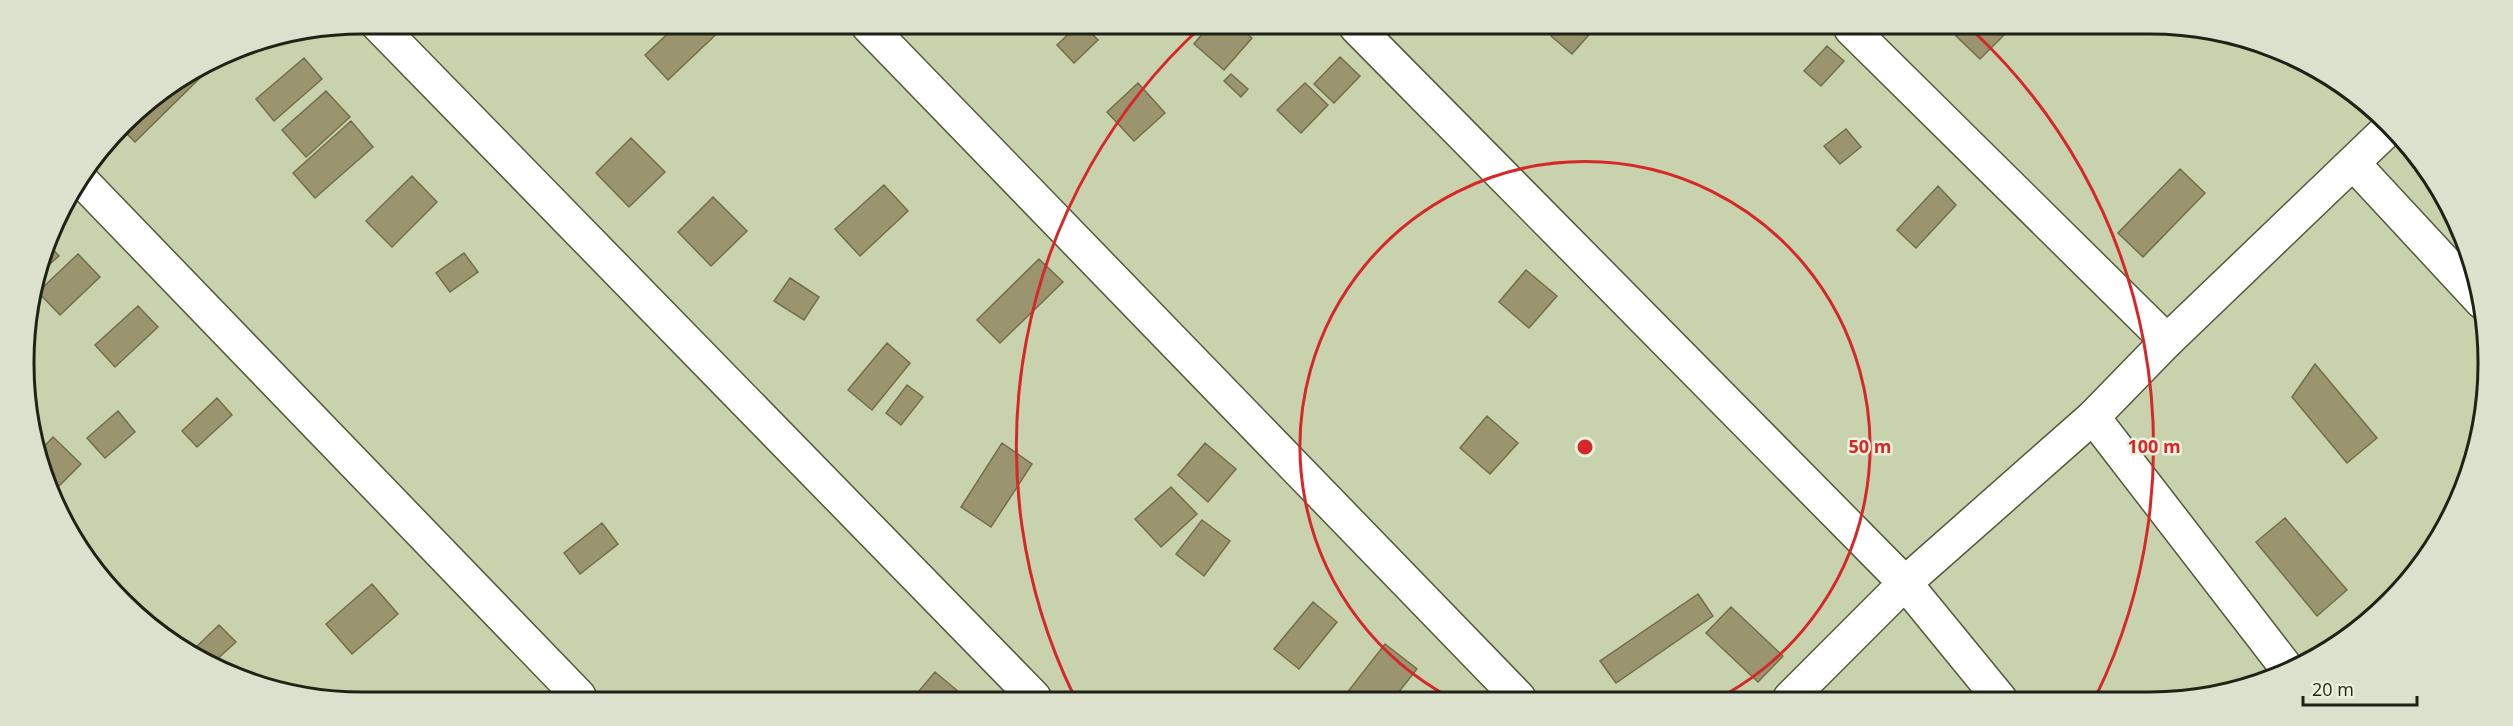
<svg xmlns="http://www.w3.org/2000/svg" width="2513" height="726" viewBox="0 0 2513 726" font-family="'Open Sans',sans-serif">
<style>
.building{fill:#9a946f;stroke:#736e4a;stroke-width:1.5}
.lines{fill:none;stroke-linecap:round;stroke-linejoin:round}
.street-casing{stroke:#515938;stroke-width:36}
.secondary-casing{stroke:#515938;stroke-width:36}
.street{stroke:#fff;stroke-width:33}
.secondary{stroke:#fff;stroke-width:33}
.ring{fill:none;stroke:#d62828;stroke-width:3}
.rim{fill:none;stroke:#1f2315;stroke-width:3}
.centre{fill:#d62828;stroke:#ebf1dd;stroke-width:3}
.ring-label{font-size:18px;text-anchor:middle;font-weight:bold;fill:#d62828;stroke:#ebf1dd;stroke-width:5;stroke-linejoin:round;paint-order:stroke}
</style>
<rect width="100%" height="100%" fill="#c8d3ad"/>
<path class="building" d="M677 25H726L668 80 645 55Z
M1077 26 1085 27 1098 40 1074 63 1057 45Z
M1208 27H1239L1252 38 1224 70 1194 44Z
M1558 28H1595L1572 54 1551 36Z
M1962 30H2009L1980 59 1956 36Z
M1827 46 1844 61 1821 86 1804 71Z
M1340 57 1360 76 1334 103 1314 84Z
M304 58 322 79 274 121 256 99Z
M197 73 201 77 135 142 123 130 139 108Z
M1231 74 1248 89 1241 97 1224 81Z
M1138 83 1165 113 1134 141 1107 112Z
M1305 83 1328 105 1301 133 1277 110Z
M326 91 350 117 306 157 282 130Z
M351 121 373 147 315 198 293 173Z
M1846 129 1861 147 1840 164 1824 146Z
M631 138 665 172 629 207 596 173Z
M2180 169 2205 193 2143 257 2118 233Z
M412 176 437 202 392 247 366 221Z
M884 185 908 211 860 256 835 229Z
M1938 186 1956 205 1916 248 1897 230Z
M713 197 747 231 711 266 678 232Z
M50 246 59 256 44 269Z
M464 253 478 272 450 292 436 273Z
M78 254 100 277 60 315 38 292Z
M1039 259 1063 282 1000 343 977 320Z
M1526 270 1557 296 1529 328 1499 302Z
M790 278 819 297 804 320 774 301Z
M138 306 158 327 115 367 95 345Z
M887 343 910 363 872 410 848 390Z
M2315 364 2377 438 2347 463 2292 397Z
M907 385 923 397 901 425 886 413Z
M217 398 232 415 197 447 182 431Z
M118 411 135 432 105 458 87 438Z
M1487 416 1518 443 1490 474 1460 448Z
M53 437 81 464 55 490 37 454Z
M1002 443 1032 464 991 527 961 507Z
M1205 443 1236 469 1208 502 1178 475Z
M1171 487 1197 514 1161 547 1135 519Z
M2285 518 2347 590 2317 616 2256 542Z
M1202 520 1230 541 1204 576 1176 554Z
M602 523 618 544 580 574 564 553Z
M372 584 398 614 352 654 326 624Z
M1698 594 1713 616 1616 683 1600 661Z
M1313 602 1337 622 1299 669 1274 649Z
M1731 607 1783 656 1758 682 1706 633Z
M219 625 236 642 215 661 191 652Z
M1385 644 1417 669 1394 698H1343Z
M935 672 959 692 955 697H914Z"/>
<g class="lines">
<g class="street-casing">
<path id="street" d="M377 24 1034 697
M868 26 1519 698
M1356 27 1905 583 2000 699
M1851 29 2167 341
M2353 163 2482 302
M83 182 579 696
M2093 417 2289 671"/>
</g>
<g class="secondary-casing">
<path id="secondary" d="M1790 698 1905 583 2093 417 2167 341 2387 130"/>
</g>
<use href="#street" class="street"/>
<use href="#secondary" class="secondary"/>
</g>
<g class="ring">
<path d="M1449 697A285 285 0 1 1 1721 697"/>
<path d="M1074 696A569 569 0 0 1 1201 27M1973 31A569 569 0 0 1 2096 696"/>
</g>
<path d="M0 0H2513V726H0ZM362 34H2150A328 328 0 0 1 2478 362V364A328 328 0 0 1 2150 692H362A328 328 0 0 1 34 364V362A328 328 0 0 1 362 34Z" fill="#dbe1cd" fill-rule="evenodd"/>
<path class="rim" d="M362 34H2150A328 328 0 0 1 2478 362V364A328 328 0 0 1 2150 692H362A328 328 0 0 1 34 364V362A328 328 0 0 1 362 34Z"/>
<circle cx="1585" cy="447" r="9" class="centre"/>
<g class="ring-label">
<text x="1870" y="453">50 m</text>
<text x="2154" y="453">100 m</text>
</g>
<path d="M2303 696v9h114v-9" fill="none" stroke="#1f2315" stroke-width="3"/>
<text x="2312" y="696" font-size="18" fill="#1f2315" stroke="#ebf1dd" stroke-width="4.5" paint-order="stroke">20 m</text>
</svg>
